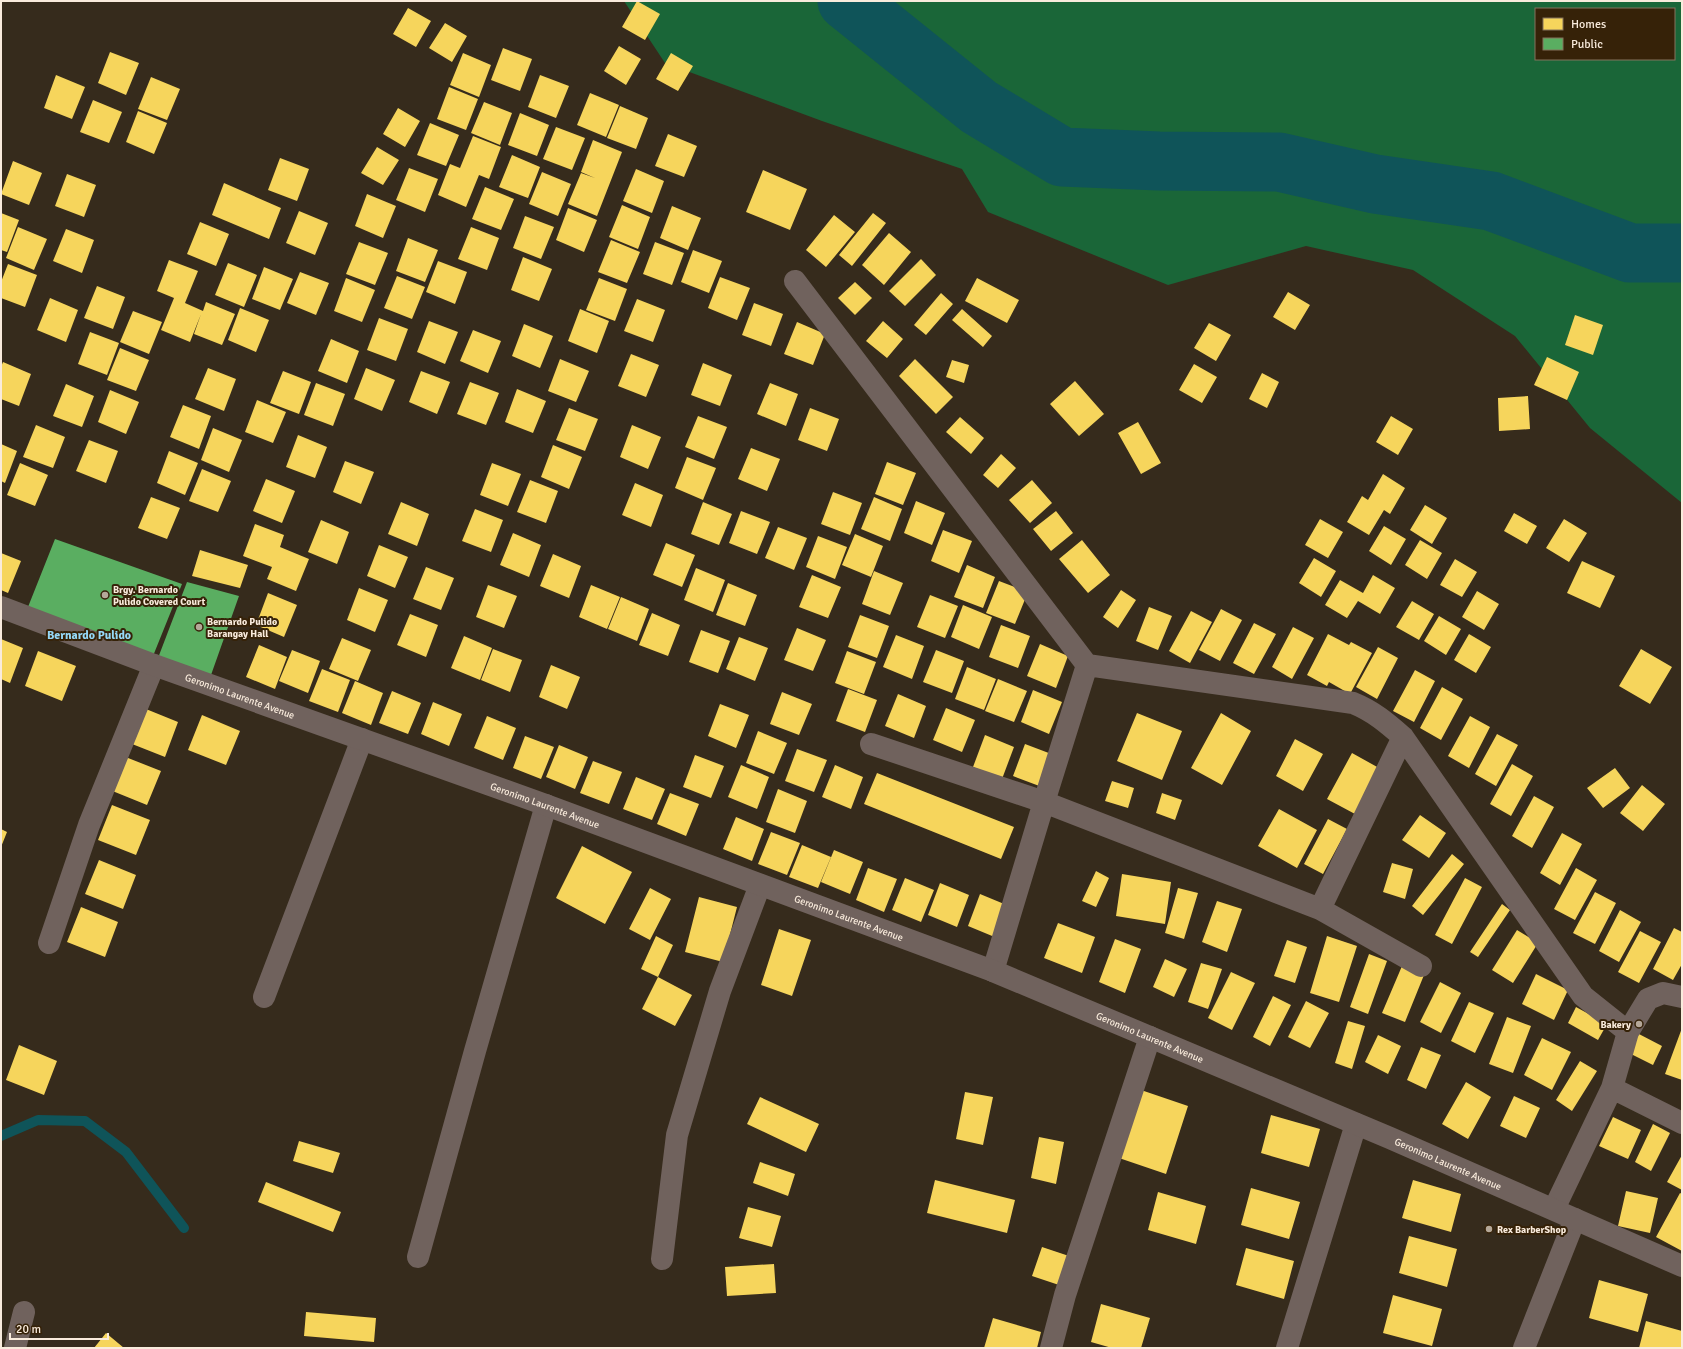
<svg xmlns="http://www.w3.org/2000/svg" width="1683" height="1349" viewBox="0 0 1683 1349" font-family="Signika,sans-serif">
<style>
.forest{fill:#1a6638;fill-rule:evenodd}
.homes{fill:#f6d55c}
.public{fill:#5aae61}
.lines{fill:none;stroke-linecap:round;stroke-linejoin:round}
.stream{stroke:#0f5459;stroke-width:10}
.river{stroke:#0f5459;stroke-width:59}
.minor{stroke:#70625d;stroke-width:22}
.tertiary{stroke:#70625d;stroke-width:22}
.poi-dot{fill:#b5a899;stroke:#362208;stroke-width:1.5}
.labels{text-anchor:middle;stroke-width:4;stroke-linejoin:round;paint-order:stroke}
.poi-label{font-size:10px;font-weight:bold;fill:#f9ebdc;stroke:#362208;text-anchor:start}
.street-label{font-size:10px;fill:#f9ebdc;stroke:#362208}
.quarter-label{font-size:12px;font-weight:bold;fill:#95d8f7;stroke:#362208}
</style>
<rect width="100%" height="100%" fill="#362b1c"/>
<path class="forest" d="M624 1H1682V503L1590 428 1515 336 1413 270 1306 246 1168 285 988 212 962 169 822 121 665 63ZM1536 9H1674V59H1536Z"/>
<path class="homes" d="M637 1 660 14 645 40 622 27Z
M408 8 431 21 416 47 393 34Z
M445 23 467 36 452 62 429 48Z
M619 46 641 59 626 85 604 71Z
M503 48 532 59 520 91 491 80Z
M110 52 139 63 126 95 98 83Z
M463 53 491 65 479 97 450 85Z
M671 53 693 66 678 91 656 79Z
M56 75 85 87 72 119 44 108Z
M540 75 569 86 556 118 528 107Z
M151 77 180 89 167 120 138 109Z
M449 87 478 99 466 130 437 119Z
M590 93 619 105 606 137 577 125Z
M93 100 122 112 109 143 80 132Z
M484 102 512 113 500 145 471 133Z
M620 106 648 118 636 149 607 138Z
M398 108 420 121 405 147 383 134Z
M138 111 167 123 154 154 126 142Z
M520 113 549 125 537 156 508 145Z
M430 123 459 135 446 166 417 155Z
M556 127 585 138 572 170 543 159Z
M668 134 697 146 684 177 655 166Z
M473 136 501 147 489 179 479 175 466 207 438 195 450 164 460 168Z
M593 140 622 152 597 216 568 204 581 173 595 178 581 172Z
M377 147 399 160 383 185 361 173Z
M512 155 540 167 528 198 499 187Z
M280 158 309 169 297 201 268 190Z
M13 161 42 173 29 205 1 194Z
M409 168 438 179 425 212 396 200Z
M636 169 664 181 652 213 623 201Z
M763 170 807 189 790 230 746 212Z
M542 172 571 184 558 216 529 204Z
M67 174 96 185 84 217 55 206Z
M224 183 281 208 269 239 212 215Z
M485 187 514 199 501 230 472 219Z
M367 194 396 206 383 238 355 226Z
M622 205 650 217 638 249 609 237Z
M672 206 701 218 688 250 660 238Z
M568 208 597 220 584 252 556 240Z
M299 211 328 223 315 255 286 243Z
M1 213 19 220 7 252 1 250Z
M873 213 886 223 852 266 839 255Z
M834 215 855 232 826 267 806 250Z
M525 216 554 227 541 259 513 248Z
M200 222 229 234 216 266 187 254Z
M18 227 47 239 34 270 6 258Z
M471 227 499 238 487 270 458 259Z
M66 229 94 240 82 273 53 261Z
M889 233 911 252 884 285 862 265Z
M408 238 438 250 425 282 396 271Z
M611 240 640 252 627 283 598 272Z
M359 242 388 253 375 285 346 274Z
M655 242 684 253 672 285 643 274Z
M693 250 722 261 709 293 681 282Z
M523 257 552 269 539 301 511 290Z
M921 259 936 275 905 306 889 291Z
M169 260 198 271 185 303 203 311 206 302 235 314 222 345 194 334 201 314 190 342 161 330 174 298 157 291Z
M438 261 467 272 455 304 426 292Z
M228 263 257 275 244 307 215 295Z
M8 264 37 275 25 307 1 298V282Z
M264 267 293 279 280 310 252 299Z
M300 272 329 283 316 315 287 303Z
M397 276 425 287 412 319 384 308Z
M720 277 750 288 737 320 708 308Z
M346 278 375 290 362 322 334 311Z
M599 278 627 289 615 321 586 310Z
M977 278 1019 300 1007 323 965 301Z
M855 282 872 298 855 315 838 298Z
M97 286 125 297 113 329 84 318Z
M1288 292 1310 305 1295 330 1273 317Z
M941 293 953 304 926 335 914 325Z
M50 298 78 310 66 342 37 330Z
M637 299 665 310 653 342 624 331Z
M754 303 783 314 771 346 742 335Z
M240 308 269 320 256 352 228 340Z
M580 309 609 321 597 353 568 341Z
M962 309 992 336 983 347 952 320Z
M133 311 162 322 149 354 120 342Z
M1575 315 1603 325 1593 355 1565 345Z
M379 318 408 329 396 361 367 350Z
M429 321 458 332 445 364 417 352Z
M883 321 903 339 887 358 866 341Z
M797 322 825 334 813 365 784 354Z
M1209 323 1231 335 1216 361 1194 348Z
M524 324 553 336 540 368 512 356Z
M473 330 501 341 488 373 460 361Z
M90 332 119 343 107 375 78 364Z
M331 339 359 351 347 383 318 371Z
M120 348 149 360 136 391 107 380Z
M631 354 659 365 646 397 618 386Z
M1547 357 1579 372 1567 400 1534 385Z
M560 359 589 371 576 402 548 391Z
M915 359 953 397 936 414 899 376Z
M952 360 969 365 964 383 946 377Z
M3 362 31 374 19 406 1 399V367Z
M703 363 732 375 720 406 691 395Z
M1194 364 1217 377 1202 403 1179 390Z
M208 368 236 379 224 411 195 399Z
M366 368 395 380 382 411 354 399Z
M283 371 311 382 299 414 270 403Z
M421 371 450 382 437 414 409 402Z
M1262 373 1279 382 1267 408 1249 399Z
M1075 381 1104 414 1079 436 1050 404Z
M470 382 499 393 486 425 457 414Z
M316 383 345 394 333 426 304 415Z
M770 383 798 394 786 426 757 414Z
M66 384 94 396 82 427 53 416Z
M517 389 546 401 533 433 505 422Z
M110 390 139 402 126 434 98 422Z
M1528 396 1530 429 1499 431 1498 398Z
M257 400 286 412 273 443 245 432Z
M183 405 211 416 199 449 170 437Z
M569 408 598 419 585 451 556 440Z
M810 408 839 419 827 451 798 440Z
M698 416 727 427 714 459 685 447Z
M1391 416 1413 429 1398 455 1376 442Z
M960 417 984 438 971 454 946 432Z
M1138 422 1161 463 1141 474 1118 433Z
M36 425 65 437 53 468 23 457Z
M632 425 661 437 648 469 620 457Z
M213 428 242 440 229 472 201 460Z
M298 435 327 447 315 478 286 467Z
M89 440 118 451 106 483 76 471Z
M1 444 17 451 5 483 1 481Z
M553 445 582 457 569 489 541 477Z
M751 448 780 459 767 491 738 479Z
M169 451 198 463 185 495 157 483Z
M1001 454 1016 468 998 488 983 475Z
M687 457 716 468 703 500 675 488Z
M345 461 374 472 361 504 333 492Z
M887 462 916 473 903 505 875 494Z
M20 463 48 475 35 506 7 495Z
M492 463 521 474 508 506 480 495Z
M202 469 231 481 218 512 189 501Z
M1383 474 1405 488 1390 514 1384 510 1369 535 1347 522 1362 496 1368 500Z
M266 479 295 491 282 523 253 511Z
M530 480 558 491 546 523 517 512Z
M1032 480 1052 503 1030 523 1009 500Z
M635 483 663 495 651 527 622 515Z
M833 492 862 503 850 535 821 524Z
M151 497 180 508 167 539 138 528Z
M874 497 902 509 890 541 861 529Z
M916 501 945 513 932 545 904 533Z
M401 502 429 514 417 546 388 534Z
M703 502 732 514 719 545 691 534Z
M1425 505 1447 518 1432 544 1410 530Z
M475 509 503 520 491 552 462 541Z
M741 511 770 522 757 554 729 543Z
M1056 511 1073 533 1051 551 1033 529Z
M1514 513 1537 526 1527 544 1504 531Z
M1320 519 1343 532 1328 558 1305 545Z
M1564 519 1587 533 1569 562 1546 548Z
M321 520 349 532 337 564 308 552Z
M255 524 284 535 280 547 309 559 296 591 267 579 272 567 243 556Z
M1384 526 1406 539 1391 565 1369 551Z
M778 527 807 538 794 570 765 558Z
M943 530 972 541 959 573 931 561Z
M513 533 541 545 529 577 500 565Z
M855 534 883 546 871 577 842 565Z
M818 536 847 547 835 579 806 567Z
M1082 540 1110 575 1088 593 1059 559Z
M1420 540 1442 553 1427 579 1405 565Z
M666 543 695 555 682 587 653 575Z
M379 545 408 557 395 588 367 576Z
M200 550 248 565 240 588 192 576Z
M1 553 21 561 8 593 1 590Z
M553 554 581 566 569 598 540 586Z
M1314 558 1336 571 1321 597 1299 583Z
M1455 559 1477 572 1462 597 1440 585Z
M1582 561 1615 576 1600 608 1567 593Z
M967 565 995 577 983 608 954 597Z
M426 567 454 578 441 610 413 599Z
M696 568 725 580 713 612 684 600Z
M874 571 903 583 890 615 862 604Z
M812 575 841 587 828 618 799 607Z
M1373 575 1395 588 1380 614 1358 601 1347 618 1325 605 1340 580 1363 593Z
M999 581 1028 592 1015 624 986 613Z
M728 583 757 595 745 626 716 615Z
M488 585 517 596 504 628 476 617Z
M591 585 620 597 607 629 579 617Z
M359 588 388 600 375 632 347 620Z
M1121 590 1136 600 1118 628 1103 617Z
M1477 591 1499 604 1484 630 1462 617Z
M268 593 297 605 284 637 256 625Z
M930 595 958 606 945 638 917 627Z
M621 597 649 609 637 641 608 629Z
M1412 601 1434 614 1419 640 1396 627Z
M963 605 992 617 979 649 951 637Z
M1149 607 1172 616 1158 650 1136 641Z
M1221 609 1242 620 1220 661 1199 650Z
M1191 611 1212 622 1190 663 1169 651Z
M652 613 680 625 668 656 639 645Z
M410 614 438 625 426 657 397 645Z
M860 615 889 626 877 658 848 647Z
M1439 616 1461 629 1446 655 1424 641Z
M1254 623 1276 634 1254 674 1233 663Z
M1001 625 1030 636 1018 668 989 657Z
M1293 627 1314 638 1292 679 1272 667Z
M797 628 826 640 813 671 784 660Z
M701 630 730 641 718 673 689 662Z
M1328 634 1349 645 1351 642 1372 653 1350 694 1329 682 1327 686 1307 675Z
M1469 634 1491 647 1476 673 1454 660Z
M896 635 924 646 912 679 883 667Z
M464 636 492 648 480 680 451 668Z
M739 637 768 648 755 681 726 669Z
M342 638 371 650 358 681 329 669Z
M1 639 23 648 10 683 1 679Z
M1040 644 1068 656 1056 688 1027 676Z
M259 645 287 657 275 689 246 677Z
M1378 647 1398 658 1377 699 1356 687Z
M493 649 522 660 510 692 481 680Z
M1641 649 1672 667 1650 704 1619 686Z
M292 650 320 661 308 693 279 681Z
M936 650 964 661 952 693 923 682Z
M38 651 76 666 62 701 25 686Z
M847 651 876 662 864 694 835 683Z
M551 665 580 677 567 709 539 697Z
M967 667 996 679 984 710 955 699Z
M322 669 350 680 338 712 309 701Z
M1415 670 1435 681 1414 722 1393 711Z
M998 679 1027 691 1014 722 985 711Z
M355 681 383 693 371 725 342 713Z
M1442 687 1463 699 1441 740 1420 728Z
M848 689 877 700 865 732 836 721Z
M1033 690 1062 702 1049 734 1021 722Z
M392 691 421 703 408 734 379 723Z
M782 692 812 704 799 735 770 724Z
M898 694 926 706 914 738 885 726Z
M433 702 462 714 449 746 421 734Z
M720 704 749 715 736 748 708 736Z
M141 707 178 722 165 757 127 742Z
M946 708 975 720 962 752 933 740Z
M1137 713 1182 731 1162 780 1117 761Z
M1221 713 1251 731 1222 785 1191 768Z
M202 715 240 731 226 765 188 750Z
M487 716 516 728 503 760 474 748Z
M1470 716 1490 727 1469 768 1448 756Z
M758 731 787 743 774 774 746 763Z
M1497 734 1518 745 1496 786 1475 774Z
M985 735 1014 747 1002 779 973 767Z
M525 736 554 747 541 779 513 768Z
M1295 739 1323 754 1303 791 1276 776Z
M1025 744 1054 755 1042 787 1013 776Z
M559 745 588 757 575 789 546 777Z
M797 749 827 760 814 792 785 781Z
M1352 753 1379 768 1355 814 1327 799Z
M695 755 724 766 711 798 683 787Z
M123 756 161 771 147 805 110 790Z
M593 761 622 772 609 804 580 793Z
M1512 764 1533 776 1511 816 1490 804Z
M741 765 769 777 757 809 728 797Z
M835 765 863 777 851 809 822 797Z
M1615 768 1630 788 1603 808 1587 788Z
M877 773 1014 827 1001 859 864 804Z
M636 777 665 789 652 820 623 809Z
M1112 781 1134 788 1128 808 1105 801Z
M1642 785 1665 804 1643 831 1620 813Z
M778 789 807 801 795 833 766 822Z
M670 793 699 804 686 836 657 824Z
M1162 793 1182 800 1175 820 1156 813Z
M1534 796 1554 807 1532 848 1512 836Z
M112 805 150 820 136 855 98 840Z
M1279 809 1317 830 1297 868 1258 846Z
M1420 815 1446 833 1429 858 1402 840Z
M736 817 764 829 752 861 723 849Z
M1328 819 1347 829 1323 874 1304 864Z
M1 829 7 832 1 847Z
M771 832 800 843 787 875 758 864Z
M1562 833 1582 844 1560 885 1540 873Z
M802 845 831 857 818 888 789 877Z
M582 846 632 872 605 924 556 898Z
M834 850 863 862 850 894 821 882Z
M1452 854 1464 864 1423 915 1412 906Z
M99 860 136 875 123 909 85 894Z
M1392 863 1413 869 1405 899 1383 892Z
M868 868 897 879 884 912 856 900Z
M1576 868 1597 880 1575 920 1554 909Z
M1096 871 1109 878 1096 907 1082 901Z
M1122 874 1171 882 1165 924 1116 916Z
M905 878 934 890 921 922 892 910Z
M1465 878 1482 887 1452 944 1435 935Z
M940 883 969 895 957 927 928 915Z
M650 888 671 899 650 940 629 929Z
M1178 888 1198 893 1184 939 1165 933Z
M1595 892 1616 903 1595 944 1573 933Z
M980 894 1009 906 997 938 968 926Z
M699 897 737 907 723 962 685 952Z
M1217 901 1242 909 1227 952 1202 942Z
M1502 904 1510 910 1478 957 1470 952Z
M81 907 118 922 105 957 67 942Z
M1620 910 1641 922 1619 962 1599 951Z
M1058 923 1095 937 1082 973 1044 958Z
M1674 928 1682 932V964L1673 980 1653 969Z
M779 929 811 940 792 996 761 985Z
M1517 930 1538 943 1513 983 1492 970Z
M1640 931 1661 942 1639 983 1618 972Z
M656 936 673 945 658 977 641 969Z
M1327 936 1357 946 1339 1002 1310 993Z
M1115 939 1141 949 1125 993 1099 982Z
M1287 940 1307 947 1295 983 1274 976Z
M1369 954 1387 961 1368 1014 1350 1007Z
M1165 959 1187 969 1174 997 1153 987Z
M1201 963 1222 969 1208 1009 1188 1002Z
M1402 966 1424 975 1405 1022 1382 1013Z
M1231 972 1255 983 1232 1030 1208 1018Z
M1536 974 1568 990 1554 1020 1522 1004Z
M658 977 692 995 675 1026 642 1009Z
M1440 982 1461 993 1441 1033 1420 1022Z
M1273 996 1291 1005 1270 1046 1253 1037Z
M1306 1001 1329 1013 1310 1048 1288 1037Z
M1469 1002 1494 1013 1475 1053 1451 1041Z
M1576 1007 1607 1024 1598 1040 1568 1023Z
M1507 1017 1531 1026 1513 1073 1489 1064Z
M1348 1021 1365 1026 1352 1069 1335 1063Z
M1682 1028V1080L1665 1074Z
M1637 1033 1662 1046 1653 1065 1627 1052Z
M1378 1035 1401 1046 1388 1074 1365 1062Z
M1542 1038 1571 1052 1552 1090 1524 1075Z
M19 1045 57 1061 44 1095 6 1080Z
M1421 1047 1441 1055 1426 1089 1407 1080Z
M1580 1061 1597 1071 1572 1111 1556 1100Z
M1466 1082 1491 1097 1468 1139 1442 1124Z
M1141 1090 1188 1106 1166 1174 1119 1158Z
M965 1092 993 1097 983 1145 956 1139Z
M1514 1096 1540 1108 1526 1138 1500 1126Z
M760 1097 819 1124 806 1152 747 1124Z
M1271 1115 1320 1129 1309 1167 1261 1153Z
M1613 1117 1641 1130 1628 1159 1599 1146Z
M1653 1124 1670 1133 1651 1171 1635 1162Z
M1039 1137 1064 1142 1056 1184 1031 1178Z
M299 1141 340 1153 333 1173 293 1161Z
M1682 1155V1190L1667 1182Z
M760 1162 795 1174 788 1196 753 1183Z
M935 1180 1015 1200 1007 1233 927 1213Z
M1413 1180 1461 1194 1451 1232 1402 1218Z
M266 1182 341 1212 333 1232 258 1202Z
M1251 1188 1300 1202 1289 1239 1241 1225Z
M1626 1191 1658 1198 1650 1233 1618 1226Z
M1158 1192 1206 1206 1196 1244 1148 1230Z
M1680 1193 1682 1194V1251L1656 1237Z
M748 1207 781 1216 772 1247 739 1238Z
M1409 1236 1457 1249 1447 1287 1399 1273Z
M1042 1247 1069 1256 1059 1285 1032 1276Z
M1246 1248 1294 1261 1284 1299 1236 1285Z
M774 1264 776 1293 727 1296 725 1267Z
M1599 1280 1648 1294 1638 1332 1589 1318Z
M1393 1295 1442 1309 1432 1346 1383 1333Z
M1101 1304 1150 1318 1141 1348H1112L1091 1342Z
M306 1312 376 1318 374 1342 304 1336Z
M993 1318 1041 1332 1037 1348H984Z
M1646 1321 1682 1331V1348H1639Z
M106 1333 124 1348H94Z"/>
<path class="public" d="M55 539 182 584 153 656 28 607Z
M187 582 239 596 211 675 158 658Z"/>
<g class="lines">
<path class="stream" d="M1 1136 38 1120 85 1121 126 1152 184 1228"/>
<path class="river" d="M847 1 979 107 1062 157 1159 161 1279 162 1375 184 1491 201 1630 253H1682"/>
<path class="minor" d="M795 281 1087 665 1353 703C1373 711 1387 723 1403 737L1583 996 1628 1032 1612 1088 1554 1209
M871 744 1044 802 1320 909 1421 966
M1320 909 1403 737
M49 943 89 825 154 665
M993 971 1044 802 1087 665
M264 997 362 739
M1628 1032 1648 999 1663 993 1682 997
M1612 1088 1682 1123
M418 1257 475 1051 546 805
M662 1259 677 1135 720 991 760 885
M15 1348 24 1312
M1051 1348 1065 1295 1150 1037
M1287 1348 1356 1124
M1524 1348 1575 1219"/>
<path class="tertiary" id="s1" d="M1 607 154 665 546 805 993 971 1390 1138 1682 1266"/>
</g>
<g class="poi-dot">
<circle cx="105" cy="595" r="4"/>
<circle cx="199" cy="627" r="4"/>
<circle cx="1639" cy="1024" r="4"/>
<circle cx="1489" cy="1229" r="4"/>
</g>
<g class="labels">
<g class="poi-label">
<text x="113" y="593">Brgy. Bernardo<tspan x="113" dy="12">Pulido Covered Court</tspan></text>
<text x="207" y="625">Bernardo Pulido<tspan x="207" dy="12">Barangay Hall</tspan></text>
<text x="1631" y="1028" text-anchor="end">Bakery</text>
<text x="1497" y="1233">Rex BarberShop</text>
</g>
<g class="street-label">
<text dy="4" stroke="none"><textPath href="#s1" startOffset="255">Geronimo Laurente Avenue</textPath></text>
<text dy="4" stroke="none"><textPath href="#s1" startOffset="579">Geronimo Laurente Avenue</textPath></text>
<text dy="4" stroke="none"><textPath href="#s1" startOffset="903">Geronimo Laurente Avenue</textPath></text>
<text dy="4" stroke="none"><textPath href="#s1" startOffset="1227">Geronimo Laurente Avenue</textPath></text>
<text dy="4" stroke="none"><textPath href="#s1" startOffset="1551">Geronimo Laurente Avenue</textPath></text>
</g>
<g class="quarter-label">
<text x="89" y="639">Bernardo Pulido</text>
</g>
</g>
<rect width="1683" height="1349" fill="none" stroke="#f9ebdc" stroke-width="4"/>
<rect x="1535" y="8" width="140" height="52" fill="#362208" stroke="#84725d"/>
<rect x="1543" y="18" width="20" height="12" fill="#f6d55c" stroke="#84725d"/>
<text x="1571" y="28" font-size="12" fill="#f9ebdc">Homes</text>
<rect x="1543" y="38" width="20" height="12" fill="#5aae61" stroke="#84725d"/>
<text x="1571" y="48" font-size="12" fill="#f9ebdc">Public</text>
<path d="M10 1333v6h98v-6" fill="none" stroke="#f9ebdc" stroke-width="2"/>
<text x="16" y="1333" font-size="12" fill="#f9ebdc" stroke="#362208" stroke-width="3" paint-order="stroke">20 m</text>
</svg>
